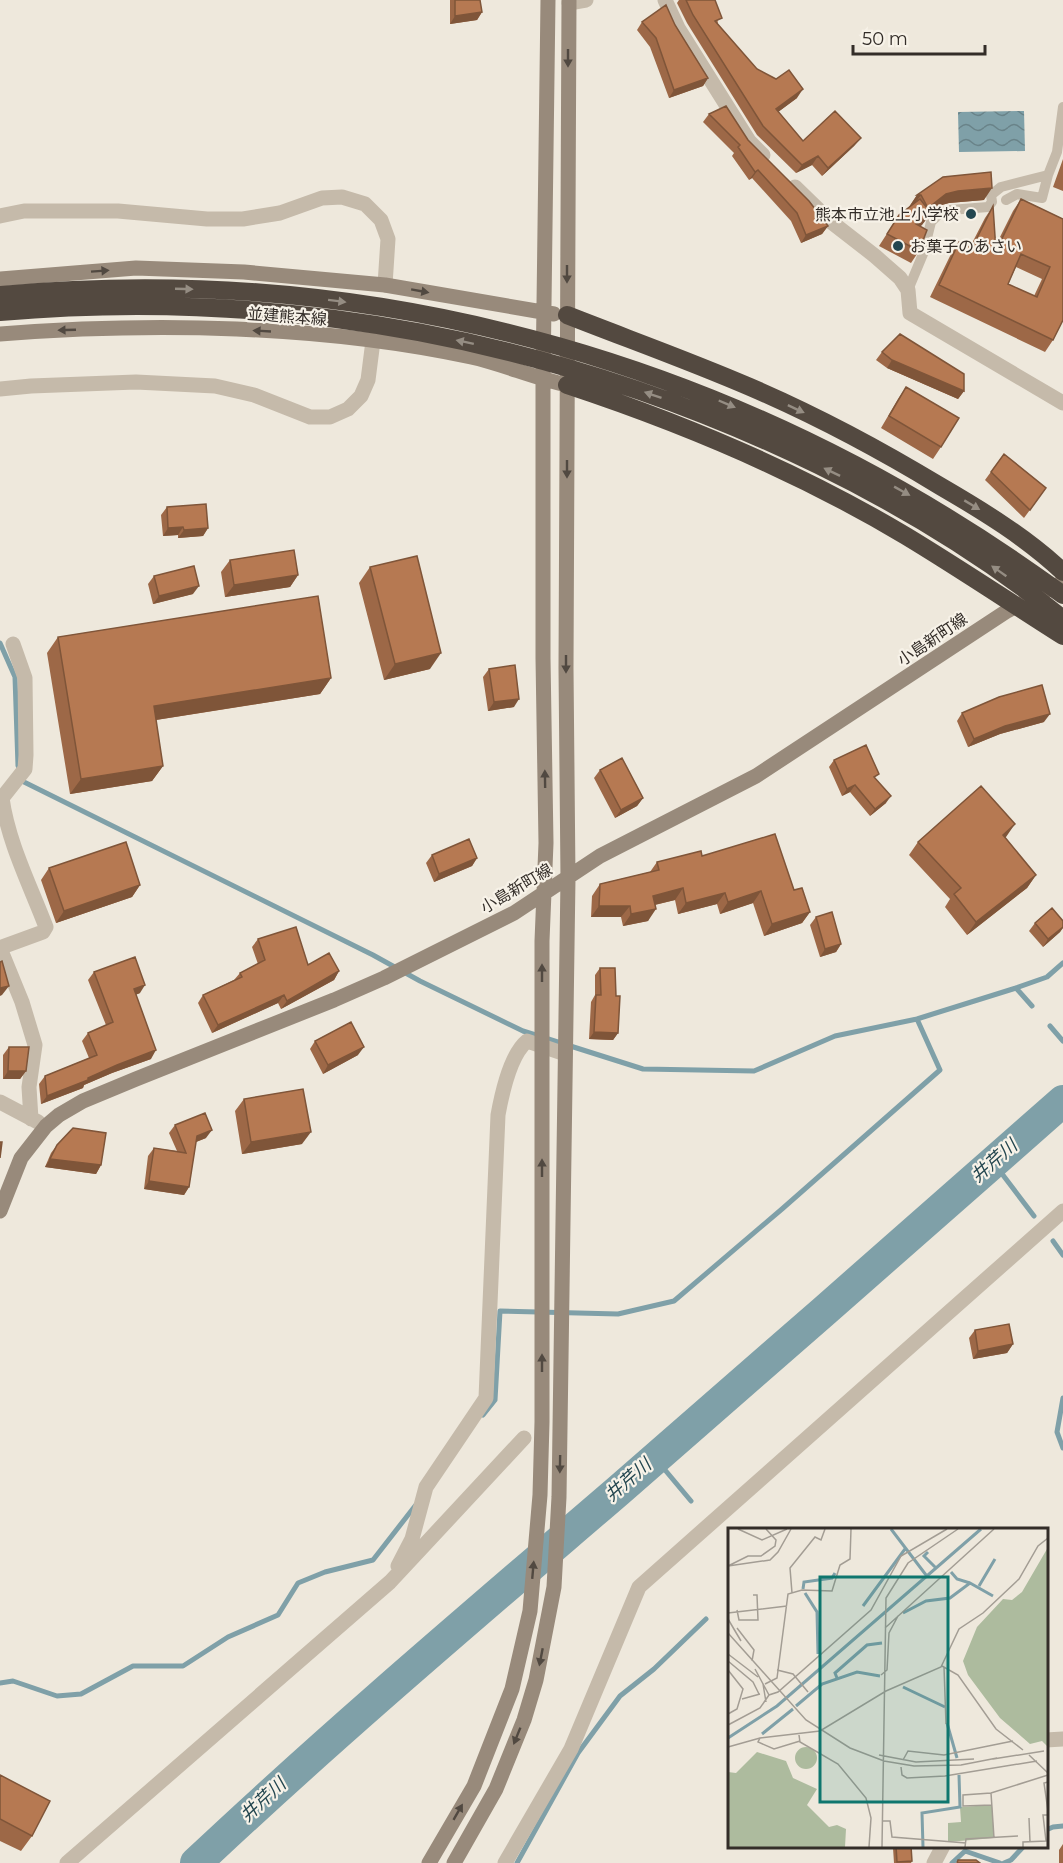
<svg xmlns="http://www.w3.org/2000/svg" width="1063" height="1863" viewBox="0 0 1063 1863" font-family="Montserrat,'Noto Sans JP',sans-serif">
<style>
.water{fill:url(#water-waves)}
.lines{fill:none;stroke-linecap:round;stroke-linejoin:round}
.stream{stroke:#7fa0a8;stroke-width:5}
.river{stroke:#7fa0a8;stroke-width:32}
.lane{stroke:#c5baaa;stroke-width:10}
.street{stroke:#c5baaa;stroke-width:15}
.secondary{stroke:#988a7b;stroke-width:15}
.highway{stroke:#534940;stroke-width:18}
.wall{fill:#9d6847;fill-rule:evenodd}
.shaded-wall{fill:#7f5539}
.building{fill:#b67952;stroke:#7f5539;stroke-width:1.5;fill-rule:evenodd}
.oneway{fill:#514941}
.oneway2{fill:#958d83}
.poi-dot{fill:#23464f;stroke:#f7f2e8;stroke-width:2}
.labels{text-anchor:middle;stroke-width:4.5;stroke-linejoin:round;paint-order:stroke}
.poi-label{font-size:16px;fill:#332d28;stroke:#f7f2e8;text-anchor:end}
.street-label{font-size:16px;fill:#332d28;stroke:#f7f2e8}
.water-label{font-size:18px;font-style:italic;fill:#23464f;stroke:#f7f2e8}
.inset-river{fill:none;stroke:#7fa0a8;stroke-width:3}
.inset-road{fill:none;stroke:#a39d94;stroke-width:1.5}
.view{fill:#0f766e;fill-opacity:0.15;stroke:#0f766e;stroke-width:3}
.inset-edge{fill:none;stroke:#332d28;stroke-width:3}
</style>
<defs>
<pattern id="water-waves" width="16" height="10" patternUnits="userSpaceOnUse" patternTransform="scale(1.5)"><rect width="16" height="10" fill="#7fa0a8"/><path d="M0 5q4-4 8 0t8 0" fill="none" stroke="#698389"/></pattern>
</defs>
<rect width="100%" height="100%" fill="#eee8dc"/>
<path class="water" d="M1024 111 1025 151 959 152 958 112Z"/>
<g class="lines">
<path class="stream" d="M0 643 15 677 18 766
M20 780 373 955 420 981 523 1031 643 1069 754 1071 835 1036 917 1019 1016 988 1047 977 1063 963
M1016 988 1032 1006
M1050 1026 1063 1041
M993 1162 1034 1216
M1053 1241 1063 1255
M1063 1398 1057 1432 1063 1448
M483 1415 495 1400 500 1311 618 1314 674 1301 782 1209 940 1070 917 1019
M655 1458 691 1501
M0 1683 13 1681 57 1696 81 1694 133 1666H183L228 1637 278 1615 298 1583 325 1572 373 1560 415 1506
M1046 1830 1053 1827 1063 1826
M517 1863 578 1753 620 1696 654 1669 706 1619
M952 1863 965 1851 1000 1863
M1004 1863 1011 1860 1024 1846"/>
<path class="river" d="M196 1863C333 1734 476 1613 618 1491 767 1362 915 1231 1063 1101"/>
<path class="lane" d="M1006 200 1017 194 1042 198 1048 175
M908 290 923 254 931 222 940 213 950 210 988 207 992 202 991 195 1001 187 1048 175 1057 152 1063 107"/>
<path class="street" d="M665 0 678 28 749 141 763 155
M569 3 586 0
M795 187 830 221 875 256 900 278 908 290 910 313 1063 403
M0 216 24 211H118L207 219H243L280 213 322 198 342 197 365 204 381 220 388 239 385 285
M0 389 31 386 136 382 215 386 254 395 310 417H330L348 409 361 396 368 380 373 341
M13 644 25 678 26 755 25 769 2 798C8 842 30 885 46 927L43 932 2 947V953L22 1002 35 1045 29 1087 31 1119
M0 1102 38 1122
M398 1566 412 1539 426 1487 486 1398 498 1115C502 1093 510 1055 527 1041L565 1054
M1046 1740 1063 1739
M67 1863 390 1582 524 1438
M505 1863 571 1749 639 1587 1063 1211
M934 1863 943 1846"/>
<path class="secondary" d="M0 279 136 268 244 272 385 285 554 314
M0 334C153 322 321 325 471 357 503 364 534 378 567 385
M0 1211 21 1158 46 1126 59 1115 83 1101 136 1079 334 1000 384 978 514 913 600 856 756 776 1007 611 1063 582
M429 1863 474 1786 512 1689 530 1611 540 1495 542 1422V941L546 843 543 658V380L548 0
M454 1863 496 1789 524 1720 536 1680 554 1587 559 1497 568 878 566 668 569 0"/>
<path class="highway" d="M0 295C384 259 753 368 1063 595
M0 312C283 287 562 340 818 465 904 507 988 558 1063 619
M567 315C628 339 690 361 750 387 815 415 879 449 940 486 983 511 1027 538 1063 572
M567 385C685 424 799 472 906 536 959 568 1011 603 1063 636"/>
</g>
<path class="wall" d="M450 0H480L482 12 477 20 450 24Z
M679 0H715L718 24 757 69 797 98 778 112 803 141 861 138 854 146 822 176 812 165 796 173 757 135 687 23 677 3Z
M642 22 675 25 708 78 703 86 669 98 650 47 637 30Z
M709 114 748 140 828 226 822 234 801 243 791 221 752 178 749 180 732 156 734 153 703 122Z
M1063 159V191L1053 187Z
M943 177 984 200 949 203 938 206 930 212 931 213 920 227 919 251 911 263 879 246 899 215 909 207 917 195Z
M1021 199 1063 219 1053 340 1045 352 930 297 951 254 959 242 970 247 985 218 993 206 995 247 1013 211ZM1016 267 1042 279 1034 296 1008 284Z
M882 352 964 391 958 399 887 368 876 360Z
M906 387 941 447 933 459 881 428 898 399Z
M1004 454 1046 488 1024 518 985 480Z
M167 507 208 528 203 536 178 538V535L163 536 161 515Z
M230 560 298 575 290 587 225 597 221 572Z
M370 567 430 669 384 680 359 583Z
M154 576 193 594 153 604 148 584Z
M58 637 331 678 320 694 156 720 163 766 152 781 70 794 47 653Z
M489 669 514 707 488 711 483 677Z
M962 713 1044 722 1000 734 968 747 957 721Z
M834 760 876 779 886 803 870 816 850 792 842 796 829 767Z
M600 770 643 798 637 806 615 818 594 778Z
M1005 837 1036 875 1027 888 967 935 945 907 950 899 909 855 918 842Z
M432 855 477 858 472 866 434 882 426 863Z
M702 856 794 890 810 912 802 923 764 936 753 903 720 914 717 904 678 914 675 900 655 905 648 921 623 926 621 917H591L592 896 600 884 650 872 657 862Z
M49 868 140 885 132 897 56 923 41 880Z
M816 917 841 944 836 952 820 957 810 925Z
M1063 921V928L1060 932 1043 947 1029 931 1035 923Z
M258 939 308 965 339 971 334 980 281 1009 278 1003 212 1033 198 1003 203 995 234 980 240 973 258 964 252 947Z
M600 968 616 996 618 1033 613 1040 589 1039 591 1002 595 995V975Z
M94 972 140 993 135 995 151 1059 112 1073 84 1085 83 1088 41 1104 39 1084 45 1076 89 1058 82 1041 88 1033 106 1025 88 980Z
M315 1041 358 1055 323 1074 310 1049Z
M9 1047 26 1071 20 1079H3V1055Z
M244 1099 302 1144 242 1154 235 1111Z
M175 1125 206 1138 196 1142 189 1187 184 1195 144 1189 148 1156 154 1148 177 1151 169 1133Z
M57 1145 101 1165 96 1174 45 1167 51 1153Z
M975 1330 1013 1344 1007 1353 973 1359 969 1338Z
M0 1775 32 1836 21 1851 0 1841Z
M1063 1844V1863H1059V1850Z
M894 1846H911L912 1861 911 1863H894L893 1848Z"/>
<path class="shaded-wall" d="M482 12 477 20 450 24 455 16Z
M708 78 703 86 669 98 674 90Z
M803 89 797 98 770 118 776 109Z
M861 138 854 146 822 176 828 168Z
M818 156 812 165 796 173 802 165Z
M758 170 752 178 749 180 755 172Z
M992 188 984 200 949 203 938 206 919 220 928 208 946 194 958 191Z
M917 195H921L912 207H909Z
M931 213 922 225 907 236 916 224Z
M828 226 822 234 801 243 806 235Z
M892 360 964 391 958 399 887 368Z
M183 527 178 535 163 536 168 528Z
M208 528 203 536 178 538 184 530Z
M298 575 290 587 225 597 234 585Z
M199 586 193 594 153 604 159 596Z
M441 653 430 669 384 680 395 664Z
M331 678 320 694 143 722 154 706Z
M519 699 514 707 488 711 494 702Z
M1050 714 1044 722 1000 734 968 747 974 739 1005 726Z
M163 766 152 781 70 794 81 779Z
M855 785 850 792 842 796 847 789Z
M891 796 886 803 870 816 875 809Z
M643 798 637 806 615 818 621 810Z
M1015 824 1006 837 994 848 1003 835Z
M477 858 472 866 434 882 439 874Z
M1036 875 1027 888 967 935 976 922Z
M140 885 132 897 56 923 64 911Z
M683 888 675 900 645 907 653 896Z
M761 891 753 903 720 914 728 902Z
M725 893 717 904 678 914 686 903Z
M599 906H630L621 917H591Z
M656 909 648 921 623 926 631 914Z
M810 912 802 923 764 936 772 924Z
M1063 927 1060 932 1043 947 1048 939Z
M841 944 836 952 820 957 825 949Z
M339 971 334 980 281 1009 287 1001Z
M145 985 140 993 128 998 134 989Z
M9 986 2 995 0 996V988Z
M284 995 278 1003 212 1033 218 1025Z
M594 1032 618 1033 613 1040 589 1039Z
M364 1047 358 1055 323 1074 328 1065Z
M156 1050 151 1059 112 1073 84 1085 83 1088 41 1104 47 1096 117 1065Z
M8 1071H26L20 1079H3Z
M212 1130 206 1138 191 1144 197 1136Z
M311 1132 302 1144 242 1154 251 1142Z
M50 1159 101 1165 96 1174 45 1167Z
M149 1181 189 1187 184 1195 144 1189Z
M1013 1344 1007 1353 973 1359 978 1351Z"/>
<path class="building" d="M455 0H480L482 12 455 16Z
M686 0H715L722 18 715 21 757 69 776 79 789 70 803 89 776 109 803 141 835 111 861 138 828 168 818 156 802 165 763 126 693 15Z
M666 5 675 25 708 78 674 90 656 38 642 22Z
M726 106 748 140 809 201 828 226 806 235 797 213 758 170 755 172 738 147 740 145 709 114Z
M991 172 992 188 958 191 946 194 928 208 921 195H917L943 177Z
M920 199 931 213 916 224 927 230 919 251 887 234 899 215Z
M1021 199 1063 219V320L1053 340 939 285 959 242 972 248 993 206 996 251ZM1021 254 1050 267 1037 297 1008 284Z
M900 334 964 374V391L892 360 882 352Z
M906 387 959 418 941 447 889 416Z
M1004 454 1046 488 1030 510 991 472Z
M206 504 208 528 184 530 183 527 168 528 167 507Z
M294 550 298 575 234 585 230 560Z
M417 556 441 653 395 664 370 567Z
M194 566 199 586 159 596 154 576Z
M318 596 331 678 154 706 163 766 81 779 58 637Z
M515 665 519 699 494 702 489 669Z
M1042 685 1050 714 1005 726 974 739 962 713 999 697Z
M866 745 879 774 874 777 891 796 875 809 855 785 847 789 834 760Z
M622 758 643 798 621 810 600 770Z
M981 786 1015 824 1003 835 1036 875 976 922 954 894 961 888 918 842Z
M775 834 794 890 802 888 810 912 772 924 761 891 728 902 725 893 686 903 683 888 653 896 656 909 631 914 630 906H599L600 884 659 870 657 862 701 851 702 856Z
M469 839 477 858 439 874 432 855Z
M126 842 140 885 64 911 49 868Z
M1052 908 1063 921V927L1048 939 1035 923Z
M832 912 841 944 825 949 816 917Z
M296 927 308 965 329 953 339 971 287 1001 284 995 218 1025 203 995 242 977 240 973 265 960 258 939Z
M135 957 145 985 134 989 156 1050 117 1065 88 1078V1080L47 1096 45 1076 97 1055 88 1033 113 1022 94 972Z
M2 961 9 986 0 988V962Z
M600 968H615L616 996H620L618 1033 594 1032 596 995H601Z
M351 1022 364 1047 328 1065 315 1041Z
M9 1047H29L26 1071H8Z
M303 1089 311 1132 251 1142 244 1099Z
M205 1113 212 1130 197 1136 189 1187 149 1181 154 1148 186 1153 175 1125Z
M73 1128 106 1133 101 1165 50 1159 57 1145Z
M0 1142H2L0 1158Z
M1009 1324 1013 1344 978 1351 975 1330Z
M0 1775 50 1801 32 1836 0 1819Z
M896 1846H911L912 1861 897 1862Z
M958 1860H976L980 1863H957Z"/>
<defs><path id="oneway-solid" d="M-6-.8H1V-3.2L6.5 0L1 3.2V.8H-6Z" transform="scale(1.5)"/></defs>
<g class="oneway">
<use href="#oneway-solid" transform="translate(568 58) rotate(90)"/>
<use href="#oneway-solid" transform="translate(100 271) rotate(-4)"/>
<use href="#oneway-solid" transform="translate(567 274) rotate(90)"/>
<use href="#oneway-solid" transform="translate(420 291) rotate(10)"/>
<use href="#oneway-solid" transform="translate(67 330) rotate(178)"/>
<use href="#oneway-solid" transform="translate(262 331) rotate(-177)"/>
<use href="#oneway-solid" transform="translate(567 469) rotate(90)"/>
<use href="#oneway-solid" transform="translate(566 664) rotate(90)"/>
<use href="#oneway-solid" transform="translate(545 779) rotate(-91)"/>
<use href="#oneway-solid" transform="translate(542 973) rotate(-90)"/>
<use href="#oneway-solid" transform="translate(542 1168) rotate(-90)"/>
<use href="#oneway-solid" transform="translate(542 1363) rotate(-90)"/>
<use href="#oneway-solid" transform="translate(560 1464) rotate(91)"/>
<use href="#oneway-solid" transform="translate(533 1570) rotate(-85)"/>
<use href="#oneway-solid" transform="translate(541 1657) rotate(101)"/>
<use href="#oneway-solid" transform="translate(517 1736) rotate(112)"/>
<use href="#oneway-solid" transform="translate(458 1812) rotate(-60)"/>
</g>
<g class="oneway2">
<use href="#oneway-solid" transform="translate(184 289) rotate(2)"/>
<use href="#oneway-solid" transform="translate(337 301) rotate(7)"/>
<use href="#oneway-solid" transform="translate(465 342) rotate(-168)"/>
<use href="#oneway-solid" transform="translate(653 395) rotate(-161)"/>
<use href="#oneway-solid" transform="translate(727 404) rotate(23)"/>
<use href="#oneway-solid" transform="translate(796 409) rotate(25)"/>
<use href="#oneway-solid" transform="translate(832 472) rotate(-154)"/>
<use href="#oneway-solid" transform="translate(902 491) rotate(29)"/>
<use href="#oneway-solid" transform="translate(972 505) rotate(31)"/>
<use href="#oneway-solid" transform="translate(999 571) rotate(-145)"/>
</g>
<g class="poi-dot">
<circle cx="971" cy="214" r="6"/>
<circle cx="898" cy="246" r="6"/>
</g>
<g class="labels">
<g class="poi-label">
<text x="959" y="220">熊本市立池上小学校</text>
<text x="910" y="252" text-anchor="start">お菓子のあさい</text>
</g>
<g class="street-label">
<text transform="translate(287 316) rotate(4)" y="6">並建熊本線</text>
<text transform="translate(932 639) rotate(-34)" y="6">小島新町線</text>
<text transform="translate(516 888) rotate(-31)" y="6">小島新町線</text>
</g>
<g class="water-label">
<text transform="translate(994 1161) rotate(-41)" y="6">井芹川</text>
<text transform="translate(628 1480) rotate(-41)" y="6">井芹川</text>
<text transform="translate(263 1800) rotate(-43)" y="6">井芹川</text>
</g>
</g>
<g transform="translate(728 1528)">
<rect width="320" height="320" fill="#eee8dc"/>
<path d="M319 21H320L319 218 314 213 302 216 272 190 240 147 235 133 249 99 275 71 284 72 294 64ZM29 224 58 233 65 250 89 261 79 277 101 299 109 297 118 301 117 319H0V244L8 245Z" fill="#adbb9e"/>
<path d="M264 277 266 310 220 314V295L233 294 232 279Z" fill="#adbb9e"/>
<path d="M67 230a11 11 0 1 1 22 0a11 11 0 1 1-22 0Z" fill="#adbb9e"/>
<path class="inset-river" d="M163 1 198 47M200 24 196 28 208 40M223 44 229 51 242 55M251 58 267 31M75 61 76 54 104 50 107 45M77 65 89 84 90 126M135 78 177 21M175 85 198 73 222 70 242 55 265 68M109 150 107 145 139 117 154 115M175 159 217 179M68 178 94 156 129 144 152 148M219 195 229 230M34 206 65 181M0 210 49 178 253 1M195 319 194 285 232 279 231 247"/>
<path class="inset-road" d="M10 1 34 12 59 1M0 38 42 32 50 24 63 1M0 38 20 28H33L47 18 48 12 38 1M64 65 62 40 87 9 93 12 97 1M9 82 11 92H30L29 67H25M0 85 59 78M0 91 13 113M9 100 26 122 24 133M157 100 266 1M0 105 78 192 122 220 156 233 186 238 233 237 269 230M0 126 30 149M0 133 25 154 31 166M214 138 230 147 268 201 295 222M216 139 218 196M27 141 41 167M0 142 15 161 9 181 0 186M49 142 65 146 80 164M153 147 159 142 161 105 170 88M35 156 38 174M37 156 49 150 60 66 74 62 104 63 112 37 122 31 123 1M14 171 32 166M0 197 32 180 41 167 50 164 143 82 173 28 219 1M71 207 72 214 110 236 138 270 143 290 141 319M32 210 30 214 46 221 72 213M0 219 32 210 92 203 158 163 213 139 231 101 255 85 291 51 310 18 320 10M151 227 188 234 246 231M301 227 320 245M265 231 316 223M175 232 180 223 216 227 285 213M173 239 174 247 179 250 217 248 309 233M320 254 316 255 320 283M263 265 266 310M264 277 235 278V267L263 265 320 247M301 290 302 314M154 293H162L164 309 238 315M154 319 158 70 180 35 230 1M237 319 238 311 290 308M295 319V314L318 313 315 287H320"/>
<path class="view" d="M92 49H220V274H92Z"/>
<rect width="320" height="320" class="inset-edge"/>
</g>
<path d="M853 45v9h132v-9" fill="none" stroke="#332d28" stroke-width="3"/>
<text x="862" y="45" font-size="18" fill="#332d28" stroke="#f7f2e8" stroke-width="4.5" paint-order="stroke">50 m</text>
</svg>
